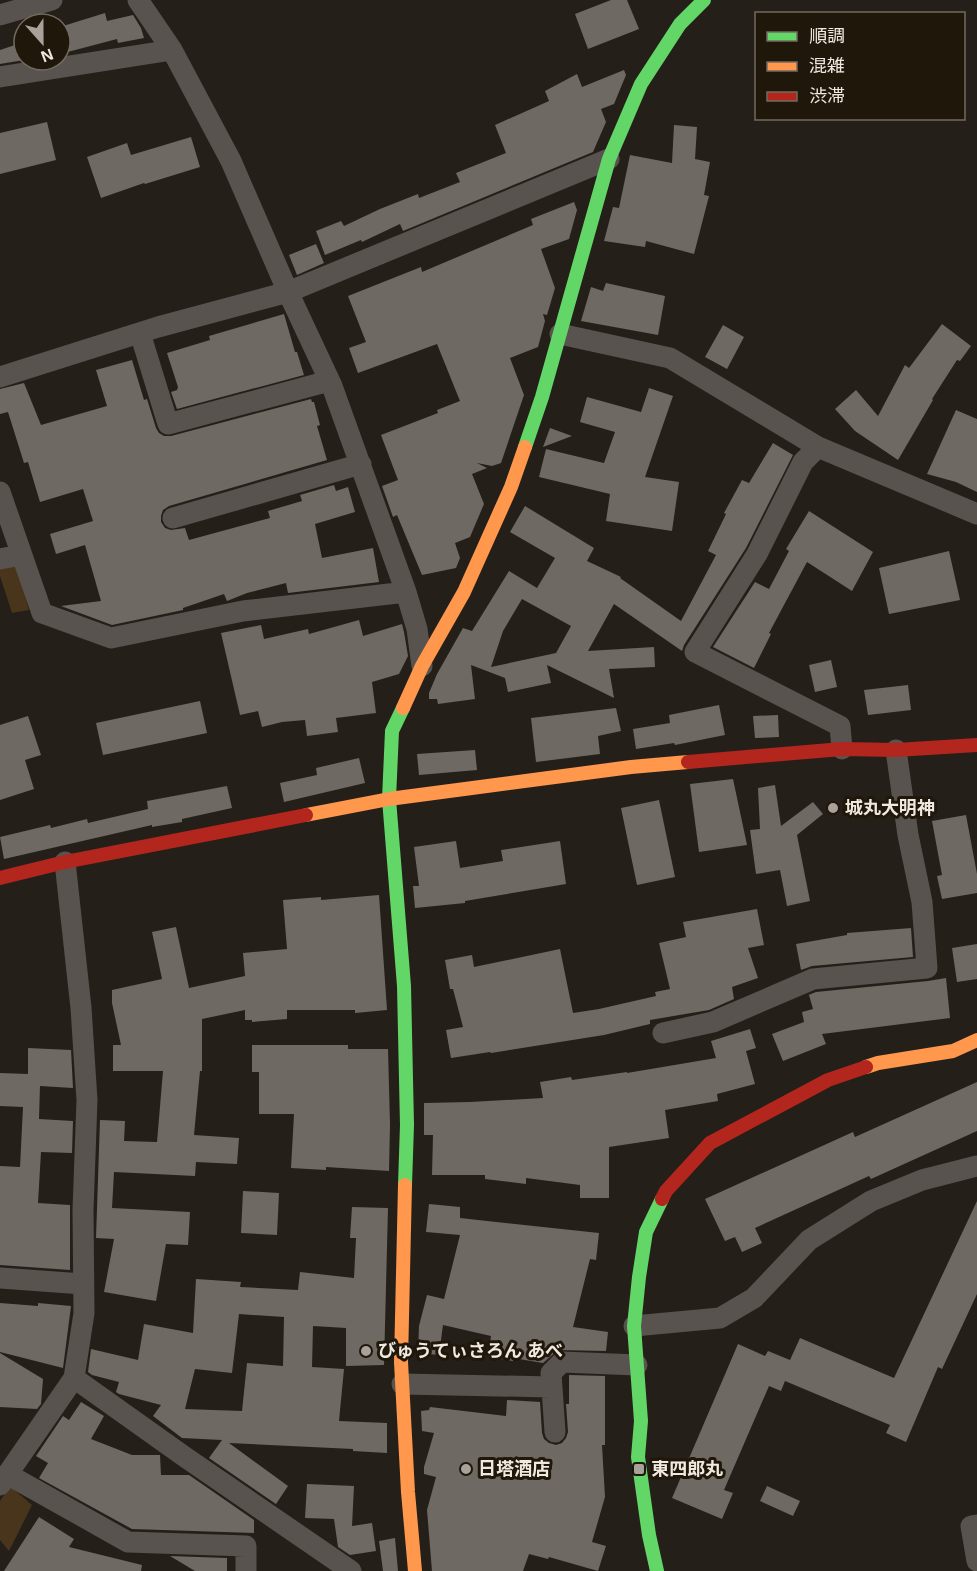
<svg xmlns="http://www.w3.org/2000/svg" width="977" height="1571" viewBox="0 0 977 1571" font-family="Helvetica,'Noto Sans JP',sans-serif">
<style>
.green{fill:#48351c}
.building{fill:#6e6963;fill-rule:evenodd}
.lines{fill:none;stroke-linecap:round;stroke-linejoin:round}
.street{stroke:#58534e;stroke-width:21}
.fast{stroke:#63d668;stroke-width:14}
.slow{stroke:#ff974d;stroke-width:14}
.jam{stroke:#b3261e;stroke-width:14}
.poi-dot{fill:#a8a29a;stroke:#20170b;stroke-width:2}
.labels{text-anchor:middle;stroke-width:6;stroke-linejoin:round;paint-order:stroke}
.poi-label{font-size:18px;font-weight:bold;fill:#efe9e0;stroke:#20170b;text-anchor:start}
</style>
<rect width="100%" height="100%" fill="#251f19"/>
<path class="green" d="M16 564 29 610 12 613 0 576V569Z
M10 1486 32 1505 9 1551 0 1540V1501Z"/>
<path class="building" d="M611 0H627L639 29 588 49 575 14Z
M105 13 107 21 133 15 141 28 144 38 118 43 117 39 60 54V27Z
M24 42V60L0 64V50Z
M624 70 626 75 614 104 601 109 606 122 593 152 403 231 400 224 362 242 361 240 325 255 316 231 341 221 344 226 380 209 418 194 419 198 460 182 456 173 506 153 495 125 549 101 545 91 577 74 582 87Z
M47 122 56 160 0 174V133Z
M674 125 697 127 695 159 710 162 704 195 709 196 694 254 646 241 645 247 604 241 613 207 619 208 630 155 672 163Z
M191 137 200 167 145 184 144 183 101 198 87 157 127 143 131 155Z
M574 202 577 210 569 239 541 249 555 288 547 315 543 314 545 321 538 347 510 358 524 395 501 463 492 466 477 463 487 468 472 474 484 504 470 537 455 543 460 558 456 568 422 575 397 515 393 517 382 486 398 480 381 435 438 413 437 410 460 401 437 344 358 373 349 348 366 342 348 296 421 267 422 272 533 225 531 219Z
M316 244 324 263 297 275 289 255Z
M606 283 665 296 658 335 581 321 591 287 603 291Z
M284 314 295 352H297L304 375 177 409 171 392 177 390 178 387 167 353 210 340 209 336Z
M942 324 971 346 960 361 957 360 932 399 933 400 898 460 855 431 835 409 856 390 878 416 905 365 909 368Z
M723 325 744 337 727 369 705 357Z
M132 360 144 400 147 399 156 428 159 433 164 436H171L311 399 312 402H314L320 425 317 426 327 460 169 506 163 510 161 516V522L165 528 171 530 185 528 189 540 270 518 268 511 302 501 300 495 334 485 336 491 348 487 355 512 315 524 322 558 373 548 379 582 288 593 286 583 247 593 227 601 224 594 183 608V610L112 625 61 606 101 601 85 545 56 554 50 534 93 521 83 489 40 502 28 462 24 463 8 412 0 414V389L24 383 41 425 107 406 96 370Z
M649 388 673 396 645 477 679 482 672 531 606 521 610 494 539 477 546 449 604 463 615 432 580 422 587 397 641 412Z
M956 410 977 419V492L956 482 927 474Z
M550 428 572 436 543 447Z
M773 443 793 455 746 548 684 645 682 651 614 604 588 651 654 647 655 667 609 669 614 698 547 665 551 683 508 692 505 678 471 665 475 699 438 704 437 699H429V693L437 674 463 628 472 631 509 571 537 588 555 558 510 532 525 506 594 548 587 561 621 577 620 578 681 621 716 555 708 551 726 514 724 513 742 480 749 483ZM522 599 571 626 556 653 491 667 503 631Z
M809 511 873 552 852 591 807 562 769 633 771 634 754 668 713 647 755 582 769 589 789 551 786 549Z
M949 551 960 600 889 614 879 568Z
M359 620 363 636 402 624 404 632 408 656 399 674 372 682 376 713 336 718 338 732 307 736 305 720 282 722 262 727 258 711 240 715 221 633 261 625 264 639 308 629 309 634Z
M831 660 837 687 815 692 809 665Z
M908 685 911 710 868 715 864 690Z
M200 701 207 733 103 755 96 723Z
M719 705 725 735 675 745 674 743 636 749 633 729 670 723 669 715Z
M616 708 621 731 598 736 600 754 536 762 531 718Z
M778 715 779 737 755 738 753 716Z
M28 716 41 755 25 760 34 789 0 800V725Z
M475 750 477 770 419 775 417 754Z
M359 758 365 783 284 802 280 783 317 775 316 768Z
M733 779 747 845 699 852 690 784Z
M775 785 781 826 813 802 823 814 797 835 810 901 787 906 780 870 756 874 750 830 760 829 758 788Z
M227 786 232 808 182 819V822L152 827V825L4 859 0 837 50 825 51 828 87 819 88 823 148 809 147 801Z
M659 800 675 877 637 885 621 808Z
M966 815 977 874V893L942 899 937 876 942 875 932 821Z
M456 841 460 868 503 861 501 850 560 841 566 884 465 901V903L415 908 413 886H419L414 847Z
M379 895 387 1010 355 1013V1010H287V1019L252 1022V1020H245V1010L202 1019V1071H200L194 1135 239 1138 237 1164 196 1162 195 1176 114 1172 112 1208 190 1212 188 1245 166 1244 156 1301 104 1292 114 1239 96 1238 100 1120 125 1121 124 1141 157 1142 163 1071H113V1045H121L112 1003V990L162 979 152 932 176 927 189 988 245 976 243 953 287 949 283 900 321 897V900Z
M757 909 764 945 748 948 758 978 732 987 734 999 709 1010 650 1020V1024L604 1035 491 1053 490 1052 451 1058 446 1030 463 1027 453 989H450L445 960 472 955 474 967 560 949 573 1013 599 1009 656 996 655 992 670 989 659 943 686 937 683 922Z
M911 928 913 957 812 966 801 970 796 944 847 935V933Z
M977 944V979L957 982 952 948Z
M946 978 950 1018 822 1034 826 1044 783 1061 772 1034 804 1022 802 1012 813 1009 809 995 806 996 816 992 928 981Z
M750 1029 756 1048 746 1051 755 1084 717 1094 718 1101 665 1110 669 1138 609 1147V1198H580V1185L526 1178V1184L485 1179V1175H432L433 1135H424V1103L470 1102 543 1098 540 1082 571 1077 572 1080 627 1072V1073L716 1058 711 1041Z
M252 1045H348V1049H388L390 1125 389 1171 326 1167V1170L291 1168 294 1114H259V1072H252Z
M28 1048 71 1050 73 1088 40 1086 39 1119 73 1121 72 1153 41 1152 38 1203 70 1205V1270L0 1265V1166L20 1167 23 1107 0 1106V1073L28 1074Z
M977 1082V1131L871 1179 869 1176 755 1228 762 1243 742 1252 735 1237 725 1241 705 1199 853 1132 855 1137Z
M243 1191 279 1193 277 1235 241 1233Z
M977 1201V1294L942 1369 938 1367 906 1442 886 1433 890 1425 785 1381 781 1391 769 1386 724 1490 733 1493 722 1519 672 1498 738 1344 765 1356 768 1351 790 1360 800 1338 894 1378Z
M429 1204 460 1207V1218L599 1233 596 1260 590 1259 573 1327 608 1332 606 1351 558 1350 543 1363 513 1358V1361L488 1357 491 1336 443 1325 439 1355 418 1353 419 1326 427 1295 444 1299 460 1235 426 1232Z
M352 1207 388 1208 384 1365 346 1366V1328L313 1326 312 1367 344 1369 339 1421 387 1423V1453L353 1451V1449L229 1443 288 1486 276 1504 209 1458 222 1440 182 1438 153 1416 161 1405 119 1394 116 1392 119 1382 92 1375 88 1372 91 1349 138 1360 144 1324 193 1333 196 1279 241 1282 240 1287 298 1290 300 1272 354 1278 356 1238H350ZM239 1314 284 1317 283 1366 247 1363 242 1411 185 1409 195 1369 232 1373Z
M0 1303 38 1306V1303L71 1306 63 1368 0 1352Z
M0 1353 43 1379 41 1404 37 1409 0 1407Z
M569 1375 605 1376V1445H602L605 1497 592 1542 606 1546 598 1571 549 1557 548 1559 529 1554 523 1571H432L427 1510 436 1477 424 1474V1467L434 1433 422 1431 421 1411 429 1410 430 1407 506 1416 507 1400 540 1402 542 1433 544 1439 549 1443 556 1445 562 1443 566 1438 568 1432 566 1404H569Z
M81 1402 104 1416 91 1439 132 1455H160L161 1475H189L254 1520V1533L132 1529 39 1478 48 1463 36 1456 63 1416 69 1420Z
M307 1484 354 1486 352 1526 372 1523 376 1551 350 1555 338 1547 334 1519 305 1518Z
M767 1486 800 1501 793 1516 760 1501Z
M39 1517 74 1539 69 1547 142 1565 141 1571H4Z
M395 1538 398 1571H383L379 1541Z
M170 1556 227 1558V1571H195Z"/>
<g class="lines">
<path class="street" d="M138 0 172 50 231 161 288 292 332 386 406 592 417 629 422 666
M0 15 52 0
M0 77 172 50
M140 333 168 424 329 381
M560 334 670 358 818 447 977 514
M0 377 158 327 288 292 609 159
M818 447 803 462 757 554 695 652 840 726 842 749
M0 492 42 613 111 638 243 611 406 592
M173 518 361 464
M0 559 21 555
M663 1033 713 1022 813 979 927 968 922 902 908 835 896 750
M0 1278 83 1284
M634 1326 720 1318 754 1298 809 1240 871 1201 922 1180 977 1166
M74 1378 185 1457 351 1571
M402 1384 552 1387
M555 1432 551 1373 562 1362 637 1365
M7 1474 128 1542 246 1546V1571
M0 1485 74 1378 84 1313 83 1210 87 1100 81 1008 65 862
M977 1525 971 1526 977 1561"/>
<path class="fast" d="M525 447 542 397 609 159 641 84 680 24 704 0
M403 708 392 731 389 799 404 986 407 1125 405 1185
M657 1571 649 1535 638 1457 641 1421 634 1326 639 1277 646 1232 662 1199"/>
<path class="slow" d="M403 708 422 666 464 592 511 487 525 447
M306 815 389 799 631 767 688 762
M866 1067 878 1063 953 1051 977 1040
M405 1185 401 1362 408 1492 415 1571"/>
<path class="jam" d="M688 762 842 749 896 750 977 745
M0 878 65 862 306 815
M662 1199 666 1191 710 1143 828 1080 866 1067"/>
</g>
<g class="poi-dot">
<circle cx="833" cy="808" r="6"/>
<circle cx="366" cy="1351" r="6"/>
<circle cx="466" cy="1469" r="6"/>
<rect x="633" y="1463" width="12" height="12" rx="3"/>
</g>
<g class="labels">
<g class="poi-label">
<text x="845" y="814">城丸大明神</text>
<text x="378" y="1357">びゅうてぃさろん あべ</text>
<text x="478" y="1475">日塔酒店</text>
<text x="651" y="1475">東四郎丸</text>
</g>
</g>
<rect x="755" y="12" width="210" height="108" fill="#20170b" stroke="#736b60" stroke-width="1.5"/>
<rect x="767" y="32" width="30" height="9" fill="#63d668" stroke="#736b60" stroke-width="1.5"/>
<text x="809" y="42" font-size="18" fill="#efe9e0">順調</text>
<rect x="767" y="62" width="30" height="9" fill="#ff974d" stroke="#736b60" stroke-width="1.5"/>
<text x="809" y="72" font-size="18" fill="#efe9e0">混雑</text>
<rect x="767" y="92" width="30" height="9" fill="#b3261e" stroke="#736b60" stroke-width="1.5"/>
<text x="809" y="102" font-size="18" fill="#efe9e0">渋滞</text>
<g transform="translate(42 42) rotate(159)"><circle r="28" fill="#20170b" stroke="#736b60" stroke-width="1.5"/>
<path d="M0-4.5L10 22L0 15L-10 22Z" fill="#a8a29a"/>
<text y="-9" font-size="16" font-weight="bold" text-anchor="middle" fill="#efe9e0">N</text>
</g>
</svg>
